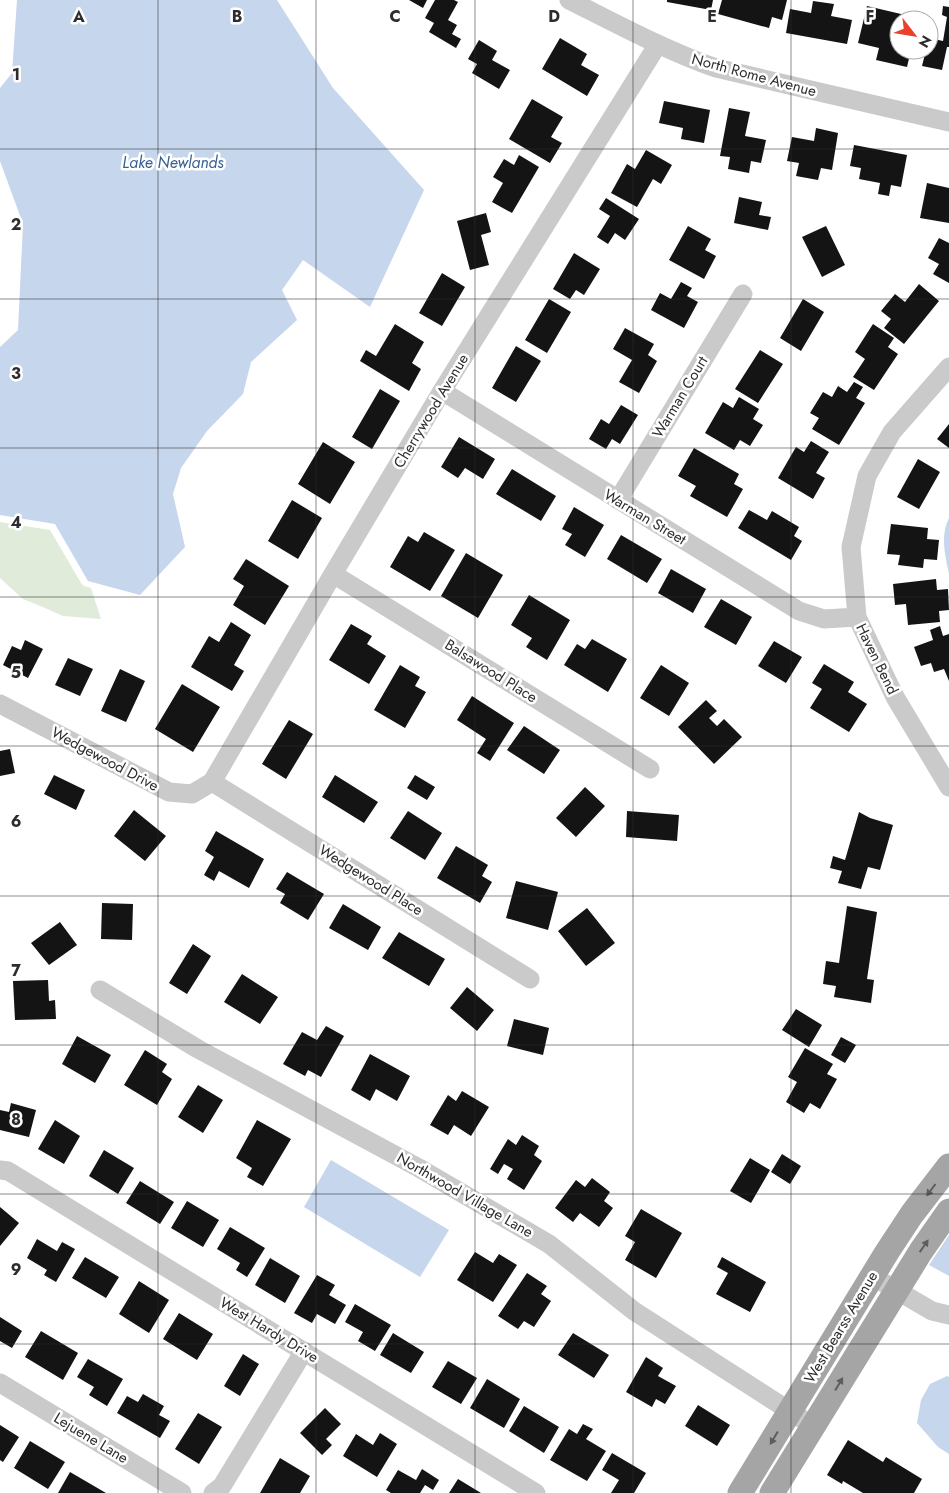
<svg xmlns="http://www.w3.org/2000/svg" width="949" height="1493" viewBox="0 0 949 1493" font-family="Jost,sans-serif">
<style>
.green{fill:#e0ebda}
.water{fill:#c6d6ec}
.building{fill:#141414}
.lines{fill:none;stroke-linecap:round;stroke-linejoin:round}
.minor{stroke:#cacaca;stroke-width:19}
.major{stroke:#a5a5a5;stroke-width:25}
.oneway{fill:#5d5d5d}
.grid{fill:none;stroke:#2d2d2d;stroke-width:1;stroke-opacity:0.55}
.labels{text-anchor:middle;stroke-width:5;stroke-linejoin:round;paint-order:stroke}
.street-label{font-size:15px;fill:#2d2d2d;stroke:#fff}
.water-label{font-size:16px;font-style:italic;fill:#3a5f91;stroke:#fff}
.grid-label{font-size:16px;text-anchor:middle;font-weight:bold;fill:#2d2d2d;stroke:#fff;stroke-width:5;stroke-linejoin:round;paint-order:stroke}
</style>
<rect width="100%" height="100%" fill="#fff"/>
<path class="green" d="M0 522 50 530 81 583 84 586 91 588 101 619 63 616 45 608 23 599 0 578Z"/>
<path class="water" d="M17 0H277L333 88 424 190 370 307 303 260 282 290 297 320 251 362 243 394 207 431 181 468 173 494 185 547 140 595 88 581 55 524 0 515V347L18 330 23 224 0 161V88L12 73Z
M949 518V574C945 555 940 536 949 518Z
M331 1160 449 1230 420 1277 304 1207Z
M949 1235V1276L929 1265Z
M947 1376 949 1377V1454L938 1447 917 1423 921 1400 930 1384Z"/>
<path class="building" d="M409 0H427L423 8Z
M435 0H454L458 2 448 20 457 25 452 34 461 39 456 48 429 32 434 23 425 18Z
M667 0H713L711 10 667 2Z
M722 0H787L782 20 772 17 769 28 718 14Z
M813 1 834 4 831 16 852 20 847 44 786 33 790 9 811 13Z
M867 6 918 18V20H899V50H911L907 67 876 60 879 48 858 43Z
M943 6 949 7V47H947L942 70 922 66 926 50H929V38L943 41 947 17 942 15Z
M560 38 587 54 581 65 599 75 587 96 542 69Z
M479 40 497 51 492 60 510 70 499 89 472 73 477 64 468 59Z
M532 99 563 117 551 137 562 143 550 163 509 139Z
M664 101 710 110 704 143 681 139 683 128 659 123Z
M729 108 750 112 745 136 766 140 761 163 751 161 749 173 728 169 730 157 720 156Z
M816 128 838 133 832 170 821 168 818 180 796 176 799 163 787 161 792 137 814 141Z
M854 145 907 155 901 187 891 185 889 196 878 194 880 183 859 179 861 168 850 166Z
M646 150 672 165 661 184 653 179 637 207 611 193 627 164 635 169Z
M519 155 539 167 512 213 492 202 503 183 493 177 504 159 514 165Z
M927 183 949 188V223L920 218Z
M739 197 762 202 759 215 771 217 768 230 734 223Z
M606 198 639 219 625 240 615 233 608 244 597 237 610 216 599 209Z
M486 213 491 232 481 235 489 265 470 270 457 221Z
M688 226 711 239 705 250 716 256 704 279 669 260Z
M826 226 845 265 822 277 802 237Z
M939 238 949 243V283L933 274 939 264 928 258Z
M574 253 600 269 584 295 576 290 570 299 553 289Z
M442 273 465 287 442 326 419 313Z
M681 282 692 288 687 296 698 302 684 328 651 310 660 293 671 299Z
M919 284 939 301 904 344 884 328 891 319 881 311 895 294 905 302Z
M549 299 571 312 547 353 525 340Z
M803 299 824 312 801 351 780 338Z
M395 324 424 342 412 363 421 369 409 391 360 361 366 350 376 356Z
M873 324 894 338 888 347 898 354 874 390 853 377 865 359 855 352Z
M625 328 654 344 648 355 657 361 639 393 619 382 632 360 613 349Z
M516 346 541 361 516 402 492 388Z
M760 350 783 364 758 403 735 389Z
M854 382 863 387 856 398 865 403 839 445 812 429 819 418 810 413 823 392 832 397 838 386 847 392Z
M380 389 400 401 372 449 352 437Z
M739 397 759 409 753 419 763 425 750 446 740 440 734 450 705 433 723 402 733 408Z
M621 405 638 415 620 444 612 439 606 449 589 439 601 419 609 424Z
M949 424V448L937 439Z
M459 437 495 459 483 479 465 468 458 478 441 467Z
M811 441 829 452 816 473 825 478 813 499 778 478 796 447 804 452Z
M323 442 355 462 330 504 298 484Z
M694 448 739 474 734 484 743 489 727 517 690 496 696 486 678 476Z
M918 459 940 472 919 509 897 497Z
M512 469 556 496 541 521 496 494Z
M292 500 322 518 298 559 268 541Z
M574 507 604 525 585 557 565 545 572 534 562 529Z
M749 510 767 520 772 511 799 527 794 536 802 541 791 560 738 528Z
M891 524 928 528 927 539 939 540 937 560 924 559 923 568 898 565 900 555 887 554Z
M424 532 455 550 430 591 390 567 408 536 418 542Z
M621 535 662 559 647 583 607 559Z
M466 553 503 575 478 618 441 596Z
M246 559 289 586 265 625 233 605 244 586 233 579Z
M671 569 706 589 693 613 658 593Z
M936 579 937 590 948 589 949 610 939 611 940 622 908 625 906 604 895 605 893 584Z
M529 595 570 620 547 660 526 647 532 638 511 625Z
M721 599 752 617 736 645 704 627Z
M231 622 251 635 234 665 244 671 232 691 191 667 209 636 219 642Z
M351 624 372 636 367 644 386 656 369 684 329 660Z
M940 626 943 636 949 634V681L944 669 934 672 931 663 921 666 914 647 933 640 930 630Z
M592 639 627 659 608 692 564 665 577 644 585 649Z
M25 640 43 649 28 678 3 665 12 646 21 650Z
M774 641 802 657 786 683 758 666Z
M68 658 93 669 80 696 55 685Z
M824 664 854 682 848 692 867 704 849 732 810 708 822 689 812 683Z
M400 665 420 677 415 686 426 692 405 728 374 710Z
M661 665 689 683 669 716 640 698Z
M120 669 145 681 126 722 101 711Z
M182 684 220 707 193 752 155 729Z
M472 696 514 723 490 761 477 753 486 739 457 720Z
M706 700 717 711 709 718 717 726 724 719 742 737 714 764 678 727Z
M289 720 313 734 286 779 262 764Z
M524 726 560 750 544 774 507 750Z
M10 749 15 773 0 776V751Z
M54 775 85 790 76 810 44 794Z
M335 775 378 802 364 823 322 797Z
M415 775 435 787 427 800 407 788Z
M585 787 605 806 576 837 556 818Z
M134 810 166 836 145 861 114 836Z
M408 811 442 833 425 860 390 838Z
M627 811 679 815 677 841 626 837Z
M859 812 870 818 893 825 880 870 868 867 861 889 838 883 842 871 830 868 833 856 845 860Z
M216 831 264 859 249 888 219 871 214 881 204 875 214 857 205 851Z
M456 846 488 865 482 876 492 882 480 903 437 878Z
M287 872 324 894 308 920 280 903 285 894 276 889Z
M516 881 558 892 548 930 506 918Z
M102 903 133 904 132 940 101 939Z
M343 904 381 927 368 950 329 928Z
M847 906 877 912 867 979 874 980 871 1003 834 997 836 986 823 984 826 961 839 963Z
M587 908 615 943 586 966 558 931Z
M60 922 77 945 49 965 31 943Z
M399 932 445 959 429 986 382 958Z
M193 944 211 956 187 994 169 983Z
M242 974 278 997 260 1024 224 1002Z
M48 980 49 1001 55 1000 56 1019 15 1020 13 981Z
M467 987 494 1010 477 1031 450 1008Z
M796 1009 822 1025 809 1047 782 1030Z
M514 1019 549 1028 543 1055 507 1046Z
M326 1026 344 1036 321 1077 308 1070 305 1076 283 1064 302 1032 317 1040Z
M77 1036 111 1055 95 1083 62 1064Z
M841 1037 856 1045 845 1063 831 1055Z
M805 1048 833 1064 827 1074 837 1079 820 1109 810 1103 804 1113 786 1102 797 1082 788 1077Z
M145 1050 167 1064 162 1072 172 1079 157 1105 124 1085Z
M370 1054 410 1076 397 1101 376 1089 370 1101 351 1090Z
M198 1085 223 1100 203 1133 178 1117Z
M462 1091 489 1107 471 1136 454 1125 448 1135 430 1125 448 1095 456 1101Z
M11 1103 36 1110 29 1137 0 1130V1110L9 1112Z
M55 1120 80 1136 64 1164 38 1149Z
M257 1120 291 1139 263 1186 247 1177 252 1168 236 1158Z
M522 1135 539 1146 534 1155 542 1161 524 1190 507 1179 513 1169 504 1164 498 1174 490 1169 508 1139 516 1145Z
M104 1150 134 1168 118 1194 89 1176Z
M782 1154 801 1166 790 1184 771 1172Z
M750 1158 770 1170 751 1203 730 1191Z
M592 1178 610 1192 604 1201 613 1208 599 1227 580 1213 573 1222 555 1208 576 1180 585 1187Z
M140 1181 174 1202 160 1224 126 1203Z
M187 1201 219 1220 203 1247 171 1228Z
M0 1207 19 1223 0 1246Z
M641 1209 682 1233 656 1278 625 1260 635 1242 625 1236Z
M230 1227 265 1248 247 1277 236 1270 240 1263 217 1249Z
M37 1239 57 1251 62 1242 75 1249 56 1282 44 1275 47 1270 27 1258Z
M475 1252 493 1263 499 1254 517 1265 493 1302 457 1280Z
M85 1257 119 1277 106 1298 72 1278Z
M722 1257 766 1282 750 1312 716 1294 728 1273 717 1267Z
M270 1258 300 1276 285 1303 255 1285Z
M527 1273 547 1286 541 1294 551 1301 534 1327 524 1321 518 1329 498 1316Z
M317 1275 335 1285 329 1295 346 1305 335 1324 317 1314 312 1323 294 1313Z
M139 1281 169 1300 149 1333 119 1314Z
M355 1304 391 1325 375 1351 358 1341 363 1332 345 1322Z
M179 1313 213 1334 197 1360 163 1339Z
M0 1317 22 1331 12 1348 0 1341Z
M41 1331 78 1353 63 1380 25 1357Z
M393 1333 424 1352 411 1373 380 1355Z
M573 1333 609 1355 594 1378 558 1355Z
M243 1354 259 1364 240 1396 224 1386Z
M646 1357 663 1368 658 1376 676 1386 665 1404 656 1399 652 1407 626 1392Z
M88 1359 123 1379 107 1406 89 1395 94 1387 77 1377Z
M448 1361 477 1378 461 1404 432 1387Z
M487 1379 520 1399 504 1428 470 1408Z
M143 1394 164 1406 159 1415 170 1421 160 1438 117 1413 127 1396 138 1402Z
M698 1405 730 1425 717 1446 685 1426Z
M524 1406 559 1427 544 1453 509 1431Z
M325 1408 341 1424 326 1439 332 1445 322 1455 300 1433Z
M198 1413 222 1427 199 1464 175 1449Z
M583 1424 593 1429 586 1439 606 1451 587 1481 550 1460 569 1429 577 1434Z
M0 1425 19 1437 3 1462 0 1460Z
M380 1433 397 1444 377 1477 343 1456 356 1434 373 1445Z
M848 1440 883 1462 886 1457 922 1479 914 1493H863L843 1481 842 1484 827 1475Z
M30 1441 65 1462 48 1489 14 1468Z
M612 1453 646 1473 634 1493H611L619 1480 602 1470Z
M280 1458 310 1476 300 1493H260Z
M422 1469 439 1480 433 1490 425 1485 420 1493H391L386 1490 398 1470 416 1480Z
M70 1472 106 1493H58Z
M458 1479 481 1493H449Z"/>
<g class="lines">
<path class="minor" d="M569 0C617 24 665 50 716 68L949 122
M949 367 892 432 867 476 851 547 857 617 895 697 949 787
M442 391 799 611 824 619 857 617
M618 500 743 294
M333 574 650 769
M0 704 169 792 192 794 212 782 333 574 442 391 658 44
M212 782 530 979
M100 990 198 1049 419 1168 549 1244 634 1311 813 1426
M0 1170 8 1171 536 1493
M872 1276 932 1311 949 1315
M0 1383 182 1493
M213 1493 222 1486 304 1351"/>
<path class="major" d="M740 1493 887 1252 912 1214 949 1166
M772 1493 921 1251 949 1211"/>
</g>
<defs><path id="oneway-solid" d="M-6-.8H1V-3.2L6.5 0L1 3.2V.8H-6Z" transform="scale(1.25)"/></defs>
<g class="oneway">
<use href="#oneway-solid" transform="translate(931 1190) rotate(127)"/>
<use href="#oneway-solid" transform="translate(924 1246) rotate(-55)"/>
<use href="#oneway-solid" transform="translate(839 1384) rotate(-59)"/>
<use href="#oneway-solid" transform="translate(774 1438) rotate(121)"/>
</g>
<path class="grid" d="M158 0V1493M316 0V1493M475 0V1493M633 0V1493M791 0V1493M0 149H949M0 299H949M0 448H949M0 597H949M0 746H949M0 896H949M0 1045H949M0 1194H949M0 1344H949"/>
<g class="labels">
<g class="street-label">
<text transform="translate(754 75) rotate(15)" y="5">North Rome Avenue</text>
<text transform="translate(680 397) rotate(-59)" y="5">Warman Court</text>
<text transform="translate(431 411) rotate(-59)" y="5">Cherrywood Avenue</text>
<text transform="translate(645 517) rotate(31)" y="5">Warman Street</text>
<text transform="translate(877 659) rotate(64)" y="5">Haven Bend</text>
<text transform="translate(491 671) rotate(32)" y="5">Balsawood Place</text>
<text transform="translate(105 759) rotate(28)" y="5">Wedgewood Drive</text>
<text transform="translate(371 880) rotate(32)" y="5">Wedgewood Place</text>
<text transform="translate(465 1195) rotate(30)" y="5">Northwood Village Lane</text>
<text transform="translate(841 1327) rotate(-59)" y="5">West Bearss Avenue</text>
<text transform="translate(269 1330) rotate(31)" y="5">West Hardy Drive</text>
<text transform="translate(91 1438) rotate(31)" y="5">Lejuene Lane</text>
</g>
<g class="water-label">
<text x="173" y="168">Lake Newlands</text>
</g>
</g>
<g class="grid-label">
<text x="79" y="22">A</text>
<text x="237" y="22">B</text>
<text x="395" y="22">C</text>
<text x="554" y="22">D</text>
<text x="712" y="22">E</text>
<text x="870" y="22">F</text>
<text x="16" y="80">1</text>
<text x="16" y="230">2</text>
<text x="16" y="379">3</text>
<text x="16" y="528">4</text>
<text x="16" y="678">5</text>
<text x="16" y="827">6</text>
<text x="16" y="976">7</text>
<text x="16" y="1125">8</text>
<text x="16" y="1275">9</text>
</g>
<g transform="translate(914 35) rotate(121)"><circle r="24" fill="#ffffff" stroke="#ababab"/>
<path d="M0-4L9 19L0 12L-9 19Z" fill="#e9412b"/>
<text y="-8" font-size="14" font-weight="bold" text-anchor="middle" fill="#2d2d2d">N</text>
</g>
</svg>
